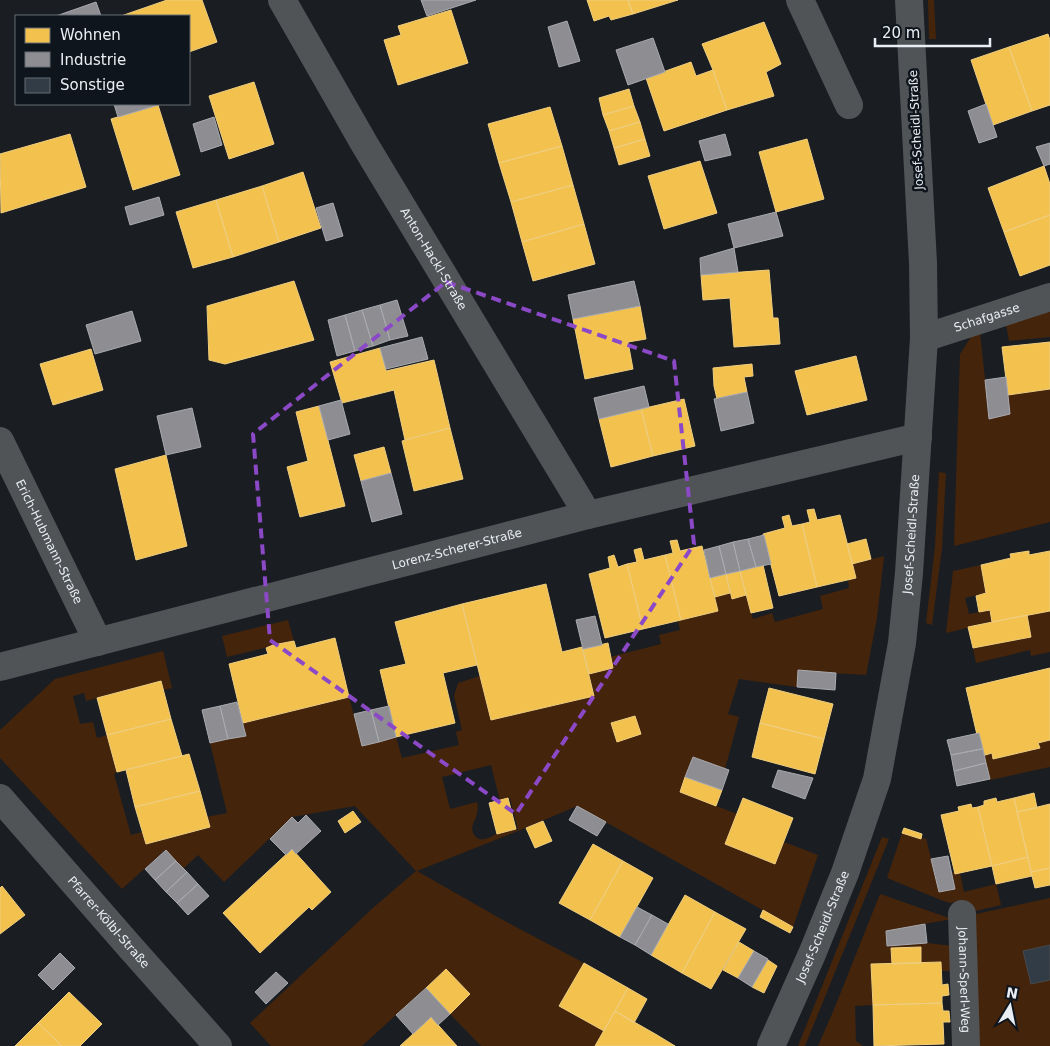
<svg xmlns="http://www.w3.org/2000/svg" width="1050" height="1046" viewBox="0 0 1050 1046" font-family="'DejaVu Sans',sans-serif">
<style>
.green{fill:#45240c;fill-rule:evenodd}
.homes{fill:#f2c14e;stroke:#efce80}
.industry{fill:#8d8d92;stroke:#a9aaaf}
.building{fill:#313c47;stroke:#474a4d}
.lines{fill:none;stroke-linecap:round;stroke-linejoin:round}
.minor{stroke:#515457;stroke-width:28}
.marked{fill:none;stroke:#8c49c7;stroke-width:4;stroke-dasharray:10 6;stroke-linejoin:round}
.labels{text-anchor:middle;stroke-width:5;stroke-linejoin:round;paint-order:stroke}
.street-label{font-size:12px;fill:#e9eef4;stroke:#0e151d}
</style>
<rect width="100%" height="100%" fill="#1a1e22"/>
<path class="green" d="M928 0H934L936 39H929Z
M1050 310V337L1009 341 1006 324Z
M980 332 989 418 1010 414 1008 395 1050 389V522L954 546 960 354 973 334Z
M939 472 946 473 942 548 932 625 926 623 935 547Z
M884 556 877 618 866 675 798 671 797 687 739 679 728 714 739 717 725 769 693 757 680 792 737 814 725 844 774 864 784 842 818 855 793 927 577 806 518 831 417 871 501 919 584 963 559 1005 604 1031 595 1046H481L450 1014 470 994 446 969 362 1046H271L250 1023 374 907 416 871 355 806 292 817 224 882 198 855 183 869 165 850 122 889 0 758V730L55 679 163 651 172 688 163 690 161 681 86 701 84 693 73 696 80 724 93 722 97 738 107 735 117 772 114 774 131 835 142 832 146 844 209 828 207 817 227 813 210 743 245 736 243 723 349 697 362 746 396 737 402 758 459 745 456 732 462 730 454 696 458 683 480 676 491 720 594 696 589 674 613 668 610 657 661 644 659 635 680 630 678 621 718 611 715 597 730 593 732 599 746 595 753 619 772 613 775 622 823 609 820 596 849 588 848 580 852 564ZM491 765 500 801 510 798 518 830 516 829C509 831 503 832 496 834 493 836 489 838 485 839 481 840 477 839 475 836 468 828 476 821 477 813 478 809 478 806 477 802L450 809 442 777Z
M981 565 986 593 965 598 969 614 990 610 992 622 946 633 953 571Z
M1050 611V652L1031 656 1030 650 976 663 973 648 1031 637 1027 615Z
M288 620 294 641 227 657 222 636Z
M1050 740V767L990 780 984 755Z
M902 833 921 839 926 838 939 892 955 889 952 872H954L955 874 960 873 964 892 996 884 1001 905 971 912 964 900 950 903 941 900 887 878Z
M882 837 889 839 805 1046H798Z
M880 894 952 919 886 931 887 946 927 943 953 946 954 971H941V962L921 963V947L891 948 892 964H871L873 1005 855 1006 856 1041 863 1046H818L835 1007Z
M1050 898V1046H976L971 915Z"/>
<path class="homes" d="M167 0H202L217 42 189 52V16H121Z
M587 0H628L633 14 611 20 609 16 594 21Z
M628 0H678L633 14Z
M451 10 468 63 398 85 384 40 401 35 398 26Z
M764 22 781 64 766 72 774 96 727 110 713 70 702 44Z
M1048 34 1050 40V105L1032 111 1009 47Z
M1009 47 1032 111 993 125 971 60Z
M691 62 696 76 713 70 727 110 664 131 646 78Z
M254 82 274 144 229 159 209 96Z
M629 89 634 106 603 115 599 98Z
M158 105 180 175 133 190 111 119Z
M634 106 640 122 609 131 603 115Z
M550 107 562 146 499 163 488 124Z
M640 122 645 139 614 148 609 131Z
M70 134 86 187 1 213 0 154Z
M645 139 650 156 619 165 614 148Z
M807 139 824 199 776 212 759 152Z
M562 146 573 185 511 202 499 163Z
M700 161 717 213 664 229 648 176Z
M1044 166 1050 184V215L1004 232 988 188Z
M303 172 321 228 279 242 262 186Z
M573 185 584 224 522 242 511 202Z
M262 186 279 242 233 257 216 200Z
M216 200 233 257 193 268 176 212Z
M1050 215V265L1020 276 1004 232Z
M584 224 595 264 533 281 522 242Z
M769 270 773 318H778L780 344 734 347 730 298 703 300 701 275Z
M294 281 314 340 225 364 209 360 207 306Z
M640 306 646 339 628 342 633 369 585 379 573 319Z
M1050 342V389L1008 395 1002 347Z
M380 348 386 371 434 360 450 428 405 440 394 390 342 403 330 362Z
M91 349 103 390 53 405 40 364Z
M856 356 867 400 807 415 795 371Z
M752 364 753 376 744 377 747 392 717 399 714 386 713 368Z
M684 399 695 446 653 456 641 409Z
M319 406 345 506 300 517 287 467 308 461 296 412Z
M641 409 653 456 611 467 599 419Z
M450 428 463 479 414 491 402 441Z
M384 447 391 473 361 481 354 455Z
M166 455 187 546 136 560 115 469Z
M814 509 817 520 840 515 856 578 817 587 802 524 810 522 807 510Z
M789 515 792 526 802 524 817 587 779 596 763 534 785 528 782 517Z
M866 539 871 559 852 564 847 544Z
M677 540 680 551 702 546 718 611 681 620 665 555 673 553 670 541Z
M641 548 644 560 665 555 681 620 643 629 627 564 637 562 634 550Z
M1029 551V555L1050 551V611L992 622 990 610 979 612 976 596 986 593 981 565 1011 558 1010 554Z
M614 555 618 567 627 564 643 629 605 638 589 574 610 568 608 557Z
M763 565 773 608 751 613 740 571Z
M740 571 746 595 732 599 726 574Z
M726 574 730 593 715 597 710 578Z
M546 584 562 652 582 647 594 696 491 720 462 604Z
M462 604 477 665 443 673 455 723 396 737 380 670 406 664 395 622Z
M1027 615 1031 637 973 648 968 627Z
M335 638 349 697 243 723 229 664 268 654 266 648 273 645 294 641 296 648Z
M608 643 613 668 589 674 583 649Z
M1050 668V740L1038 743 1040 748 993 759 992 753 982 756 966 688Z
M161 681 171 719 107 735 97 698Z
M769 688 833 704 824 739 760 723Z
M635 716 641 734 617 742 611 723Z
M171 719 182 756 117 772 107 735Z
M760 723 824 739 815 774 752 757Z
M189 754 200 791 135 807 126 770Z
M685 777 722 790 716 806 680 792Z
M200 791 210 827 146 844 135 807Z
M1034 793 1037 808 1017 812 1014 798Z
M508 798 516 829 497 834 489 803Z
M743 798 793 818 775 864 725 844Z
M996 798 997 802 1014 798 1028 857 992 866 978 807 984 805V801Z
M971 804 972 808 978 807 992 866 955 874 941 815 959 811 958 807Z
M1050 804V868L1031 872 1017 812Z
M353 811 361 822 345 833 338 821Z
M543 821 552 841 535 848 526 828Z
M904 828 922 834 921 839 902 833Z
M593 844 623 861 590 920 559 903Z
M292 849 331 892 312 910 309 907 260 953 223 913Z
M1028 857 1032 876 996 884 992 866Z
M623 861 653 878 620 937 590 920Z
M1050 868V885L1035 888 1031 872Z
M2 886 25 915 0 934V888Z
M685 895 715 912 682 973 651 955Z
M763 910 793 927 790 933 760 917Z
M715 912 746 929 711 989 682 973Z
M739 942 754 951 738 978 723 970Z
M921 947V963L892 964 891 948Z
M768 960 777 966 764 993 752 987Z
M941 962 942 985 948 984 949 995 942 996V1003L873 1005 871 964Z
M584 963 628 988 604 1031 559 1006Z
M446 969 470 994 450 1014 426 988Z
M628 988 647 999 634 1023 615 1011Z
M69 992 102 1024 80 1046H62L38 1023Z
M942 1003 943 1011H949L950 1022H943L944 1044 874 1046 873 1005Z
M615 1011 657 1035 675 1046H595Z
M431 1017 457 1046H400L413 1034Z
M38 1023 62 1046H15Z"/>
<path class="industry" d="M421 0H476L427 16Z
M96 2 101 16H56Z
M567 21 580 61 559 67 548 27Z
M653 38 665 72 628 85 616 50Z
M114 104H162L118 117Z
M986 104 997 137 979 143 968 111Z
M214 117 222 145 201 152 193 124Z
M725 134 731 155 705 161 699 141Z
M1050 143V164L1044 166 1036 147Z
M159 197 164 215 130 225 125 207Z
M333 203 343 236 326 241 316 208Z
M776 212 783 236 734 248 728 224Z
M734 248 738 272 701 275 700 258Z
M634 281 640 306 573 319 568 295Z
M397 300 408 336 390 340 380 305Z
M380 305 390 340 373 346 362 310Z
M362 310 373 346 355 351 345 315Z
M132 311 141 341 95 354 86 325Z
M345 315 355 351 337 356 328 320Z
M422 337 428 359 386 369 380 348Z
M1006 377 1010 414 989 419 985 380Z
M644 386 649 407 599 419 594 398Z
M747 392 754 423 721 431 714 399Z
M341 400 350 434 328 440 319 406Z
M192 408 201 447 166 455 157 416Z
M391 473 402 514 372 522 361 481Z
M764 535 771 564 756 567 748 539Z
M748 539 756 567 740 571 733 542Z
M733 542 740 571 726 574 719 546Z
M719 546 726 574 710 578 704 550Z
M595 616 602 645 583 649 576 620Z
M798 670 836 673 835 690 797 687Z
M237 702 246 736 228 739 220 706Z
M220 706 228 739 210 743 202 710Z
M389 706 396 737 379 742 371 710Z
M371 710 379 742 362 746 354 714Z
M979 733 983 749 951 755 947 740Z
M980 749H983L986 763 954 771 951 755Z
M693 757 729 770 722 790 685 777Z
M986 763 990 779 957 786 954 771Z
M778 770 813 778 805 799 772 787Z
M577 806 606 822 597 836 569 820Z
M306 815 321 831 296 854 292 849 286 855 270 839 292 817 298 823Z
M166 850 176 861 155 880 145 869Z
M948 856 955 889 939 892 931 859Z
M176 861 187 872 166 892 155 880Z
M187 872 198 884 177 903 166 892Z
M198 884 209 896 188 915 177 903Z
M637 907 652 915 635 945 620 937Z
M652 915 668 924 651 955 635 945Z
M925 924 927 943 887 946 886 931Z
M754 951 768 959 752 987 738 978Z
M60 953 75 968 53 990 38 975Z
M276 972 288 983 266 1004 255 992Z
M426 988 450 1014 438 1025 431 1017 413 1034 396 1015Z"/>
<path class="building" d="M1050 945V980L1031 984 1023 951Z"/>
<g class="lines">
<g class="minor">
<path id="s1" d="M282 0 365 145 588 515"/>
<path d="M800 0 849 105"/>
<path id="s2" d="M924 338 1050 297"/>
<path id="s3" d="M0 441 98 642"/>
<path id="s4" d="M0 667 588 515 918 437"/>
<path id="s5" d="M0 798 130 947 218 1046"/>
<path id="s6" d="M962 914 966 1046"/>
<path id="s7" d="M771 1046 812 954 845 873 877 779 902 643 909 573 924 338 923 263 909 0"/>
</g>
</g>
<path class="marked" d="M446 282 674 361 694 544 516 814 270 640 253 434Z"/>
<g class="labels">
<g class="street-label">
<text transform="translate(916 130) rotate(-93)" y="4">Josef-Scheidl-Straße</text>
<text dy="4" stroke="none"><textPath href="#s1" startOffset="300">Anton-Hackl-Straße</textPath></text>
<text dy="4" stroke="none"><textPath href="#s2" startOffset="66">Schafgasse</textPath></text>
<text dy="4" stroke="none"><textPath href="#s7" startOffset="535">Josef-Scheidl-Straße</textPath></text>
<text dy="4" stroke="none"><textPath href="#s3" startOffset="112">Erich-Hubmann-Straße</textPath></text>
<text dy="4" stroke="none"><textPath href="#s4" startOffset="472">Lorenz-Scherer-Straße</textPath></text>
<text dy="4" stroke="none"><textPath href="#s5" startOffset="165">Pfarrer-Kölbl-Straße</textPath></text>
<text dy="4" stroke="none"><textPath href="#s7" startOffset="130">Josef-Scheidl-Straße</textPath></text>
<text dy="4" stroke="none"><textPath href="#s6" startOffset="66">Johann-Sperl-Weg</textPath></text>
</g>
</g>
<rect x="15" y="15" width="175" height="90" fill="#0e151d" stroke="#666c73"/>
<rect x="25" y="28" width="25" height="15" fill="#f2c14e" stroke="#666c73"/>
<text x="60" y="40" font-size="15" fill="#e9eef4">Wohnen</text>
<rect x="25" y="52" width="25" height="15" fill="#8d8d92" stroke="#666c73"/>
<text x="60" y="65" font-size="15" fill="#e9eef4">Industrie</text>
<rect x="25" y="78" width="25" height="15" fill="#313c47" stroke="#666c73"/>
<text x="60" y="90" font-size="15" fill="#e9eef4">Sonstige</text>
<g transform="translate(1010 1006) rotate(10)" stroke="#0e151d" stroke-width="4" paint-order="stroke">
<path d="M0-4L9 19L0 12L-9 19Z" fill="#e9eef4"/>
<text y="-8" font-size="14" font-weight="bold" text-anchor="middle" fill="#e9eef4">N</text>
</g>
<path d="M875 38v8h115v-8" fill="none" stroke="#e9eef4" stroke-width="2.5"/>
<text x="882" y="38" font-size="15" fill="#e9eef4" stroke="#0e151d" stroke-width="4" paint-order="stroke">20 m</text>
</svg>
